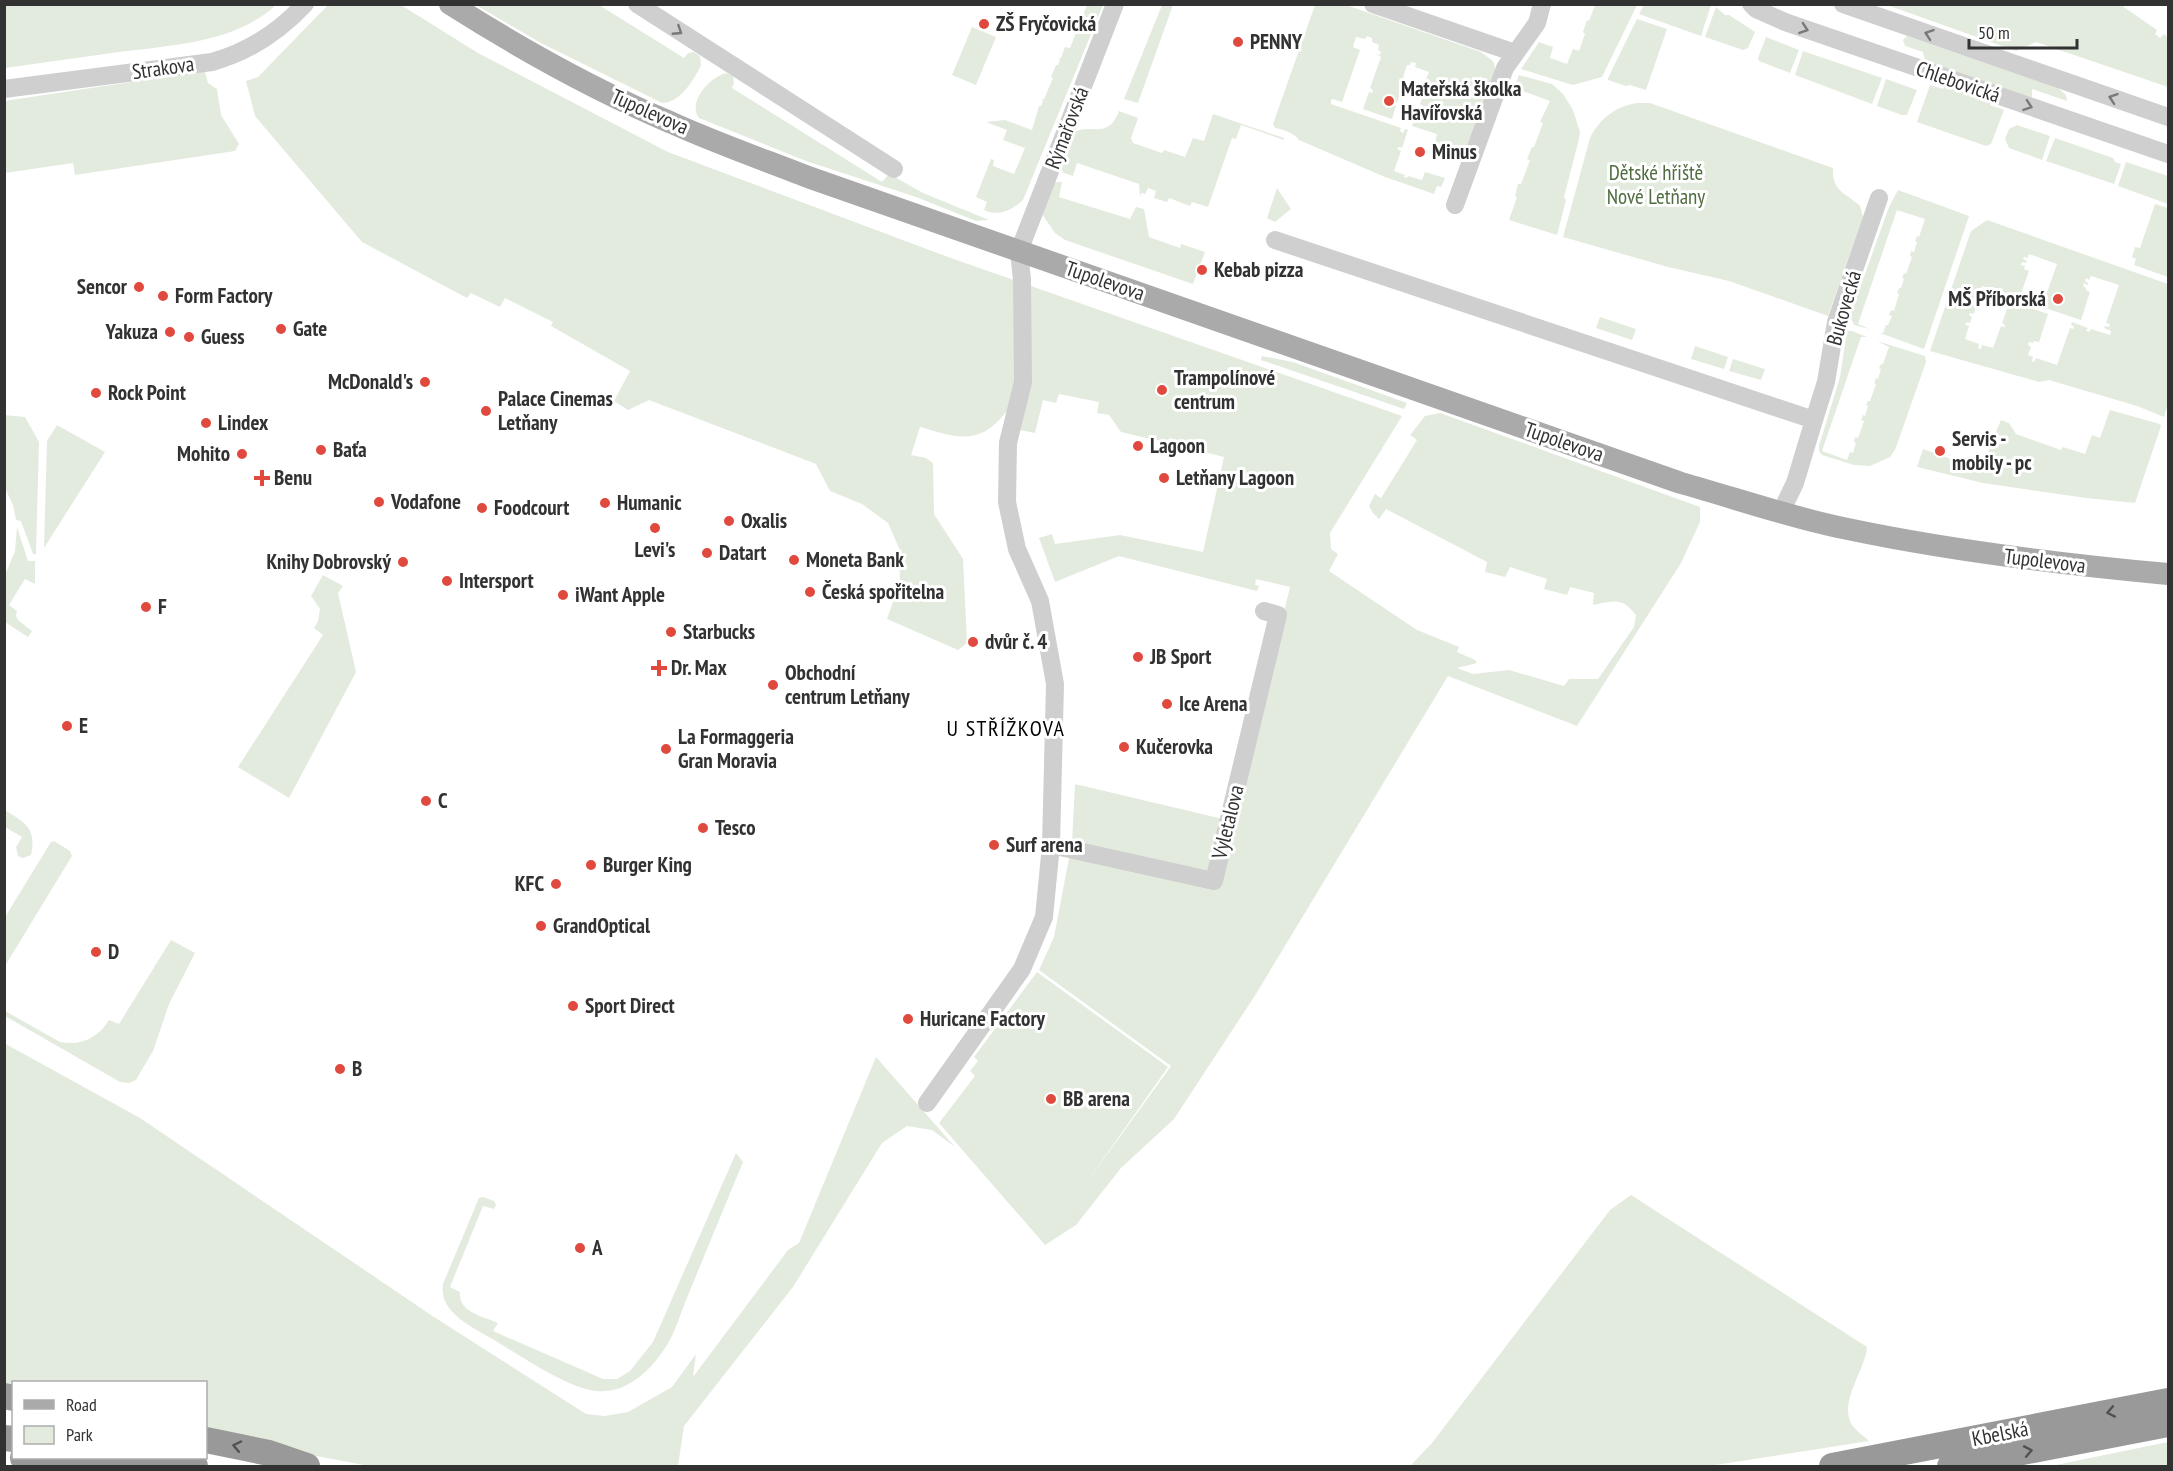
<svg xmlns="http://www.w3.org/2000/svg" width="2173" height="1471" viewBox="0 0 2173 1471" font-family="'PT Sans Narrow',sans-serif">
<style>
.green{fill:#e3ebde;fill-rule:evenodd}
.lines{fill:none;stroke-linecap:round;stroke-linejoin:round}
.minor{stroke:#cfcfcf;stroke-width:18}
.major{stroke:#aaa;stroke-width:22}
.highway{stroke:#999;stroke-width:26}
.oneway{stroke:#797979}
.oneway2{stroke:#515151}
.poi-dot{fill:#e0493d;stroke:#fff;stroke-width:2}
.labels{text-anchor:middle;stroke-width:6;stroke-linejoin:round;paint-order:stroke}
.poi-label{font-size:21px;font-weight:bold;fill:#323232;stroke:#fff;text-anchor:start}
.street-label{font-size:21px;fill:#323232;stroke:#fff}
.park-label{font-size:21px;fill:#4f6d40;stroke:#fff}
.neighbourhood-label{font-size:22px;letter-spacing:1.5px;fill:#000;stroke:#fff}
</style>
<rect width="100%" height="100%" fill="#fff"/>
<path class="green" d="M4 5 5 4 276 5C235 43 172 45 119 52 81 57 43 63 5 68Z
M328 5H401L478 53 668 152 948 257 1402 416 1330 533 1331 549 1338 554 1329 571 1417 630 1459 647 1457 652 1475 660 1477 663 1457 668 1473 674 1509 670 1564 686 1569 679H1598L1634 627 1636 615C1622 597 1614 601 1593 605L1594 593 1570 587 1567 595 1544 589 1547 579 1510 567 1505 577 1485 572 1487 562 1386 509 1379 519 1373 513 1369 506 1375 494 1381 498 1417 440 1410 435 1425 416 1440 413 1700 507V522L1681 563 1577 726 1448 676 1256 994 1174 1119 1121 1168 1076 1225 1045 1245 939 1123 975 1076 970 1071 978 1061 974 1057 1037 972 1168 1067 1085 1185 1171 1066 1039 970 1054 937 1070 853 1219 884 1290 587 1256 579 1255 585 1259 586 1257 591 1119 556 1055 582 1039 538 1052 534 1055 544 1120 535 1203 552 1224 457 1176 445 1175 440 1171 438 1163 442 1121 432 1109 415 1097 413 1099 402 1059 394 1056 403 1043 400 1035 433 1020 430 1023 414 1006 412C980 446 957 438 920 427L911 455 926 458 933 463 934 514 963 559 967 643 958 650 887 619 900 582 899 548 888 523 862 504 830 491 816 464 649 400 628 410 614 401 630 371 551 326 553 322 505 298 500 307 471 293 467 298 362 242 255 116 246 81 258 77Z
M476 5H599L684 58 688 53 694 52 700 56 701 65C694 80 680 103 662 103L541 43Z
M1087 5H1103L1023 200C1012 210 998 217 984 210L987 202 976 197 991 159 994 160 993 166 1014 174 1025 148 1003 140 1007 130 986 122 1005 120 1032 130 1039 106H1041L1043 101 1042 99H1044L1053 78 1051 77 1056 65H1058L1060 60 1058 59 1061 58 1065 47 1070 48Z
M1162 5H1173L1138 103 1124 99Z
M1315 5H1346L1481 52 1493 61 1497 73 1466 158 1453 162 1442 158 1441 148 1434 146 1437 134 1412 126 1419 108 1422 109 1423 106 1420 104 1427 85 1424 84 1429 72 1415 67 1416 63 1411 62 1410 65H1407L1403 77 1405 79 1397 103 1394 102 1392 105 1396 106 1392 119 1363 109 1369 92 1372 93 1373 90 1370 88 1381 57 1376 54 1380 55 1381 52 1378 50 1379 45 1372 42V38L1367 36 1365 39 1356 37 1353 47 1360 50 1342 102 1333 99 1331 100V104L1401 128 1400 131 1403 133 1405 129 1408 130 1402 148 1399 147 1397 149 1401 151 1394 171 1405 175 1404 177 1407 178 1408 176 1422 180 1425 172 1445 178 1441 187 1437 186 1434 194 1385 177 1299 140C1293 132 1284 130 1275 128L1273 124Z
M1595 5H1637L1602 77 1573 85 1521 69 1539 42 1553 47 1550 58 1567 64 1573 49 1579 51 1585 34 1583 32 1587 20 1589 21Z
M1644 5V4L1711 5 1701 36 1639 14Z
M1887 5H2121L2157 30 2155 34 2160 38 2164 34 2168 38V87L2036 42 2016 51Z
M1716 7 1725 15H1729L1755 32 1748 48 1743 50 1705 37Z
M1637 19 1667 29 1646 90 1630 85 1626 86 1608 80V78Z
M972 27 996 37 976 85 952 75Z
M1907 36 2058 88 2066 95 2067 101 2032 89V98L1929 65 1925 61 1923 52 1905 46 1903 40Z
M1766 37 1799 50 1790 73 1759 61 1758 58Z
M1803 51 1882 78 1872 104 1795 75Z
M205 71 208 83 217 89 221 115 239 144 235 151 75 175 73 163 5 173 4 101Z
M726 73 733 76 734 83 732 88 882 182 888 175H891L923 193 989 220 976 221 916 197 806 161 699 118C687 102 710 77 726 73Z
M1519 75 1552 84 1563 94 1573 110 1580 132 1579 139 1564 197 1566 200 1557 235 1509 220 1517 197 1515 196 1518 184H1521L1530 160 1527 159 1532 147H1534L1543 123 1540 122 1550 101 1517 89 1518 85 1516 83Z
M1886 79 1917 90 1907 115H1902L1877 106Z
M1930 85 1943 89 1944 85 1990 102V105L2004 110 1991 144 1986 146 1917 122Z
M1637 103H1650L1833 168C1832 192 1845 192 1860 206L1863 217 1828 316 1729 281 1668 267 1563 237 1590 138C1600 118 1615 107 1637 103Z
M1119 111 1138 118 1131 138 1133 143 1162 153 1164 150 1185 157 1193 138 1204 141 1213 114 1284 138V140L1241 125 1236 139 1232 138 1208 207 1192 202 1190 206 1169 198 1167 202 1154 198 1156 191 1148 188 1145 194 1141 193 1140 197 1139 184 1077 163 1073 176 1064 173 1060 168 1073 133C1090 122 1108 141 1119 111Z
M2017 125 2050 136 2042 160 2009 148 2005 139 2009 129Z
M2055 138 2113 158 2115 162 2121 164 2114 184 2046 161Z
M2126 162 2168 176V204L2118 186Z
M1058 182H1062L1059 197 1130 219 1136 207 1144 209 1149 237 1180 248 1181 244 1205 252 1193 284 1065 240 1055 233 1042 214 1054 183Z
M1277 188 1291 209 1275 222 1267 218Z
M1898 190 1969 216 1924 349 1880 333H1883L1886 325H1888L1892 316 1889 315 1891 310 1894 311 1899 294 1897 293 1899 288H1901L1904 279 1902 278 1904 273 1906 274 1912 257 1910 256 1911 251 1914 252 1917 242 1915 241 1917 236 1919 237 1925 219 1897 210 1858 324 1870 329 1854 325 1850 316 1889 207Z
M2155 204 2168 208V277L2134 265 2136 259 2132 257 2135 247 2140 248Z
M1987 220 2168 284V404L2164 417 2137 406 2049 380 2039 382 1930 351 1971 231ZM2029 254 2057 264 2044 301 2048 302 2047 305 2043 304 2042 307 2081 320 2090 292 2086 290V288L2083 286 2084 283 2088 285V283L2085 281 2086 278 2089 280 2091 276 2119 285 2106 323 2110 324 2109 327 2105 326 2104 328 2111 331 2110 335 2091 329 2089 332 2086 331 2088 328 2072 322 2071 325 2074 327 2073 329 2070 328 2057 365 2036 358 2034 362 2032 361 2033 357 2028 355 2031 347 2028 345 2029 342 2033 343 2034 341 2039 342 2048 314 2016 303 2015 307 2012 306 2013 302 2010 301 2002 323 2005 325V327L2001 326 1993 348 1982 345 1981 349 1978 348 1979 344 1965 339 1969 326 1965 325 1967 322 1970 323 1972 317 1969 315 1970 313 1974 314 1982 286 2019 299 2029 271 2024 269 2025 266 2021 265 2022 262 2026 263 2027 261 2023 259 2024 257 2028 258Z
M1600 317 1636 329 1632 340 1596 328Z
M1847 331H1852L1867 337H1861L1822 451 1847 460 1850 452 1853 453 1856 443 1854 442 1855 437 1858 438 1864 421 1861 420 1863 415 1865 416 1868 406 1866 405 1868 401H1870L1876 384 1874 383 1876 378 1878 379 1881 369 1879 368 1881 364H1883L1889 347 1877 341 1925 356 1926 362 1895 450 1890 457 1870 466 1854 465 1822 455 1819 451V446L1840 377Z
M1695 346 1728 357 1724 369 1691 359Z
M1262 356 1293 362 1407 403 1404 409 1261 360Z
M1733 359 1765 369 1761 380 1729 371Z
M2110 410 2160 424 2161 426 2135 503 2086 498 1983 483 1917 467 1923 449 1959 462 1961 459 1983 466 1990 447H1993L1994 444 1991 443 2001 420 2009 423 2016 434 2061 450 2063 447 2085 454 2092 435 2100 438Z
M4 415 25 417 39 442 36 554H33L21 521 16 520 13 505 5 488Z
M57 425 105 452 44 548 47 441Z
M17 527 28 561H35V584L25 579 9 605 17 611 16 616 18 620 32 631 28 637 5 622V575L15 551Z
M323 575 343 586 338 593 356 672 289 798 238 767 323 635 314 628 318 621 320 609 311 596Z
M1075 784 1223 819 1210 871 1072 842Z
M5 810C25 823 37 828 31 855L23 858 18 856 16 847 22 837 5 827Z
M54 841 70 851 72 856 5 966V917L51 842Z
M171 940 195 953 169 1004 153 1051 136 1080 129 1083 120 1082 5 1016V1011L60 1042C81 1046 98 1038 109 1020L119 1024Z
M4 1043 140 1118 434 1317 586 1414 605 1416 628 1412 672 1387 696 1354 693 1377 788 1250 799 1243 876 1057 955 1147 932 1130 907 1126 882 1143 793 1287 684 1426 678 1466H369L206 1435V1382H14L13 1393 5 1390Z
M736 1153 743 1162C725 1206 707 1249 689 1293 681 1311 675 1335 663 1351 648 1373 625 1394 596 1391 568 1388 524 1358 499 1343 478 1329 438 1315 443 1284L479 1198 483 1197 494 1201 496 1205 494 1209 483 1206 450 1287 460 1292C458 1312 482 1316 498 1323L493 1331 603 1379H617L630 1371 653 1342Z
M1631 1195 1867 1347C1866 1369 1838 1402 1852 1425 1856 1431 1864 1436 1869 1441L1709 1466H1410L1432 1443 1610 1210Z
M2168 1442V1466H2051Z"/>
<g class="lines">
<path class="minor" d="M637 4 894 169
M1373 4 1515 53
M1751 4 1756 9 1785 22 2168 154
M1843 4 2168 117
M4 89 212 62C248 52 279 32 305 4
M1455 205 1505 68 1537 23 1542 4
M1275 240 1814 420 1795 483 1781 512
M1814 420 1826 382 1836 322 1879 198
M1051 845 1214 881 1278 615 1264 611
M927 1103 1022 969 1044 917 1051 845 1055 684 1040 601 1017 549 1007 502 1008 443 1023 382 1022 280 1019 251 1115 4"/>
<path class="major" d="M450 4C521 49 594 90 672 123 716 143 762 159 808 177L1681 483C1735 498 1789 517 1843 528 1951 551 2059 564 2168 574"/>
<path class="highway" d="M4 1396 14 1398
M4 1438 14 1439
M206 1440 269 1453 307 1466
M23 1458 119 1466
M139 1458 195 1466
M1832 1466 2168 1401
M1950 1466 2168 1424"/>
</g>
<defs><path id="oneway-chevron" d="M-2-3.5L2.5 0L-2 3.5" fill="none" stroke-width="1.6" stroke-linecap="round" stroke-linejoin="round" transform="scale(1.5)"/></defs>
<g class="oneway">
<use href="#oneway-chevron" transform="translate(1804 29) rotate(19)"/>
<use href="#oneway-chevron" transform="translate(678 31) rotate(33)"/>
<use href="#oneway-chevron" transform="translate(1929 34) rotate(-161)"/>
<use href="#oneway-chevron" transform="translate(2113 98) rotate(-161)"/>
<use href="#oneway-chevron" transform="translate(2028 106) rotate(19)"/>
</g>
<g class="oneway2">
<use href="#oneway-chevron" transform="translate(2111 1412) rotate(169)"/>
<use href="#oneway-chevron" transform="translate(237 1446) rotate(-168)"/>
<use href="#oneway-chevron" transform="translate(2028 1451) rotate(-11)"/>
</g>
<g class="poi-dot">
<circle cx="984" cy="24" r="6"/>
<circle cx="1238" cy="42" r="6"/>
<circle cx="1389" cy="101" r="6"/>
<circle cx="1420" cy="152" r="6"/>
<circle cx="1202" cy="270" r="6"/>
<circle cx="139" cy="287" r="6"/>
<circle cx="163" cy="296" r="6"/>
<circle cx="2058" cy="299" r="6"/>
<circle cx="281" cy="329" r="6"/>
<circle cx="170" cy="332" r="6"/>
<circle cx="189" cy="337" r="6"/>
<circle cx="425" cy="382" r="6"/>
<circle cx="1162" cy="390" r="6"/>
<circle cx="96" cy="393" r="6"/>
<circle cx="486" cy="411" r="6"/>
<circle cx="206" cy="423" r="6"/>
<circle cx="1138" cy="446" r="6"/>
<circle cx="321" cy="450" r="6"/>
<circle cx="1940" cy="451" r="6"/>
<circle cx="242" cy="454" r="6"/>
<path d="M259 469h6v6h6v6h-6v6h-6v-6h-6v-6h6z"/>
<circle cx="1164" cy="478" r="6"/>
<circle cx="379" cy="502" r="6"/>
<circle cx="605" cy="503" r="6"/>
<circle cx="482" cy="508" r="6"/>
<circle cx="729" cy="521" r="6"/>
<circle cx="655" cy="528" r="6"/>
<circle cx="707" cy="553" r="6"/>
<circle cx="794" cy="560" r="6"/>
<circle cx="403" cy="562" r="6"/>
<circle cx="447" cy="581" r="6"/>
<circle cx="810" cy="592" r="6"/>
<circle cx="563" cy="595" r="6"/>
<circle cx="146" cy="607" r="6"/>
<circle cx="671" cy="632" r="6"/>
<circle cx="973" cy="642" r="6"/>
<circle cx="1138" cy="657" r="6"/>
<path d="M656 659h6v6h6v6h-6v6h-6v-6h-6v-6h6z"/>
<circle cx="773" cy="685" r="6"/>
<circle cx="1167" cy="704" r="6"/>
<circle cx="67" cy="726" r="6"/>
<circle cx="1124" cy="747" r="6"/>
<circle cx="666" cy="749" r="6"/>
<circle cx="426" cy="801" r="6"/>
<circle cx="703" cy="828" r="6"/>
<circle cx="994" cy="845" r="6"/>
<circle cx="591" cy="865" r="6"/>
<circle cx="556" cy="884" r="6"/>
<circle cx="541" cy="926" r="6"/>
<circle cx="96" cy="952" r="6"/>
<circle cx="573" cy="1006" r="6"/>
<circle cx="908" cy="1019" r="6"/>
<circle cx="340" cy="1069" r="6"/>
<circle cx="1051" cy="1099" r="6"/>
<circle cx="580" cy="1248" r="6"/>
</g>
<g class="labels">
<g class="poi-label">
<text x="996" y="31">ZŠ Fryčovická</text>
<text x="1250" y="49">PENNY</text>
<text x="1401" y="96">Mateřská školka<tspan x="1401" dy="24">Havířovská</tspan></text>
<text x="1432" y="159">Minus</text>
<text x="1214" y="277">Kebab pizza</text>
<text x="127" y="294" text-anchor="end">Sencor</text>
<text x="175" y="303">Form Factory</text>
<text x="2046" y="306" text-anchor="end">MŠ Příborská</text>
<text x="293" y="336">Gate</text>
<text x="158" y="339" text-anchor="end">Yakuza</text>
<text x="201" y="344">Guess</text>
<text x="1174" y="385">Trampolínové<tspan x="1174" dy="24">centrum</tspan></text>
<text x="413" y="389" text-anchor="end">McDonald's</text>
<text x="108" y="400">Rock Point</text>
<text x="498" y="406">Palace Cinemas<tspan x="498" dy="24">Letňany</tspan></text>
<text x="218" y="430">Lindex</text>
<text x="1952" y="446">Servis -<tspan x="1952" dy="24">mobily - pc</tspan></text>
<text x="1150" y="453">Lagoon</text>
<text x="333" y="457">Baťa</text>
<text x="230" y="461" text-anchor="end">Mohito</text>
<text x="274" y="485">Benu</text>
<text x="1176" y="485">Letňany Lagoon</text>
<text x="391" y="509">Vodafone</text>
<text x="617" y="510">Humanic</text>
<text x="494" y="515">Foodcourt</text>
<text x="741" y="528">Oxalis</text>
<text x="655" y="557" text-anchor="middle">Levi's</text>
<text x="719" y="560">Datart</text>
<text x="806" y="567">Moneta Bank</text>
<text x="391" y="569" text-anchor="end">Knihy Dobrovský</text>
<text x="459" y="588">Intersport</text>
<text x="822" y="599">Česká spořitelna</text>
<text x="575" y="602">iWant Apple</text>
<text x="158" y="614">F</text>
<text x="683" y="639">Starbucks</text>
<text x="985" y="649">dvůr č. 4</text>
<text x="1150" y="664">JB Sport</text>
<text x="671" y="675">Dr. Max</text>
<text x="785" y="680">Obchodní<tspan x="785" dy="24">centrum Letňany</tspan></text>
<text x="1179" y="711">Ice Arena</text>
<text x="79" y="733">E</text>
<text x="678" y="744">La Formaggeria<tspan x="678" dy="24">Gran Moravia</tspan></text>
<text x="1136" y="754">Kučerovka</text>
<text x="438" y="808">C</text>
<text x="715" y="835">Tesco</text>
<text x="1006" y="852">Surf arena</text>
<text x="603" y="872">Burger King</text>
<text x="544" y="891" text-anchor="end">KFC</text>
<text x="553" y="933">GrandOptical</text>
<text x="108" y="959">D</text>
<text x="585" y="1013">Sport Direct</text>
<text x="920" y="1026">Huricane Factory</text>
<text x="352" y="1076">B</text>
<text x="1063" y="1106">BB arena</text>
<text x="592" y="1255">A</text>
</g>
<g class="street-label">
<text transform="translate(163 68) rotate(-8)" y="7">Strakova</text>
<text transform="translate(1958 82) rotate(19)" y="7">Chlebovická</text>
<text transform="translate(650 112) rotate(24)" y="7">Tupolevova</text>
<text transform="translate(1067 128) rotate(-69)" y="7">Rýmařovská</text>
<text transform="translate(1105 281) rotate(19)" y="7">Tupolevova</text>
<text transform="translate(1844 308) rotate(-74)" y="7">Bukovecká</text>
<text transform="translate(1564 442) rotate(19)" y="7">Tupolevova</text>
<text transform="translate(2045 561) rotate(7)" y="7">Tupolevova</text>
<text transform="translate(1228 822) rotate(-76)" y="7">Vyletalova</text>
<text transform="translate(2000 1434) rotate(-11)" y="7">Kbelská</text>
</g>
<g class="park-label">
<text x="1656" y="180">Dětské hřiště<tspan x="1656" dy="24">Nové Letňany</tspan></text>
</g>
<g class="neighbourhood-label">
<text x="1006" y="736">U STŘÍŽKOVA</text>
</g>
</g>
<rect width="2173" height="1471" fill="none" stroke="#323232" stroke-width="12"/>
<rect x="12" y="1381" width="195" height="78" fill="#ffffff" stroke="#adadad" stroke-width="1.5"/>
<rect x="24" y="1400" width="30" height="9" fill="#aaaaaa" stroke="#adadad" stroke-width="1.5"/>
<text x="66" y="1411" font-size="18" fill="#323232">Road</text>
<rect x="24" y="1426" width="30" height="18" fill="#e3ebde" stroke="#adadad" stroke-width="1.5"/>
<text x="66" y="1441" font-size="18" fill="#323232">Park</text>
<path d="M1969 39v9h108v-9" fill="none" stroke="#323232" stroke-width="3"/>
<text x="1978" y="39" font-size="18" fill="#323232" stroke="#ffffff" stroke-width="4.5" paint-order="stroke">50 m</text>
</svg>
